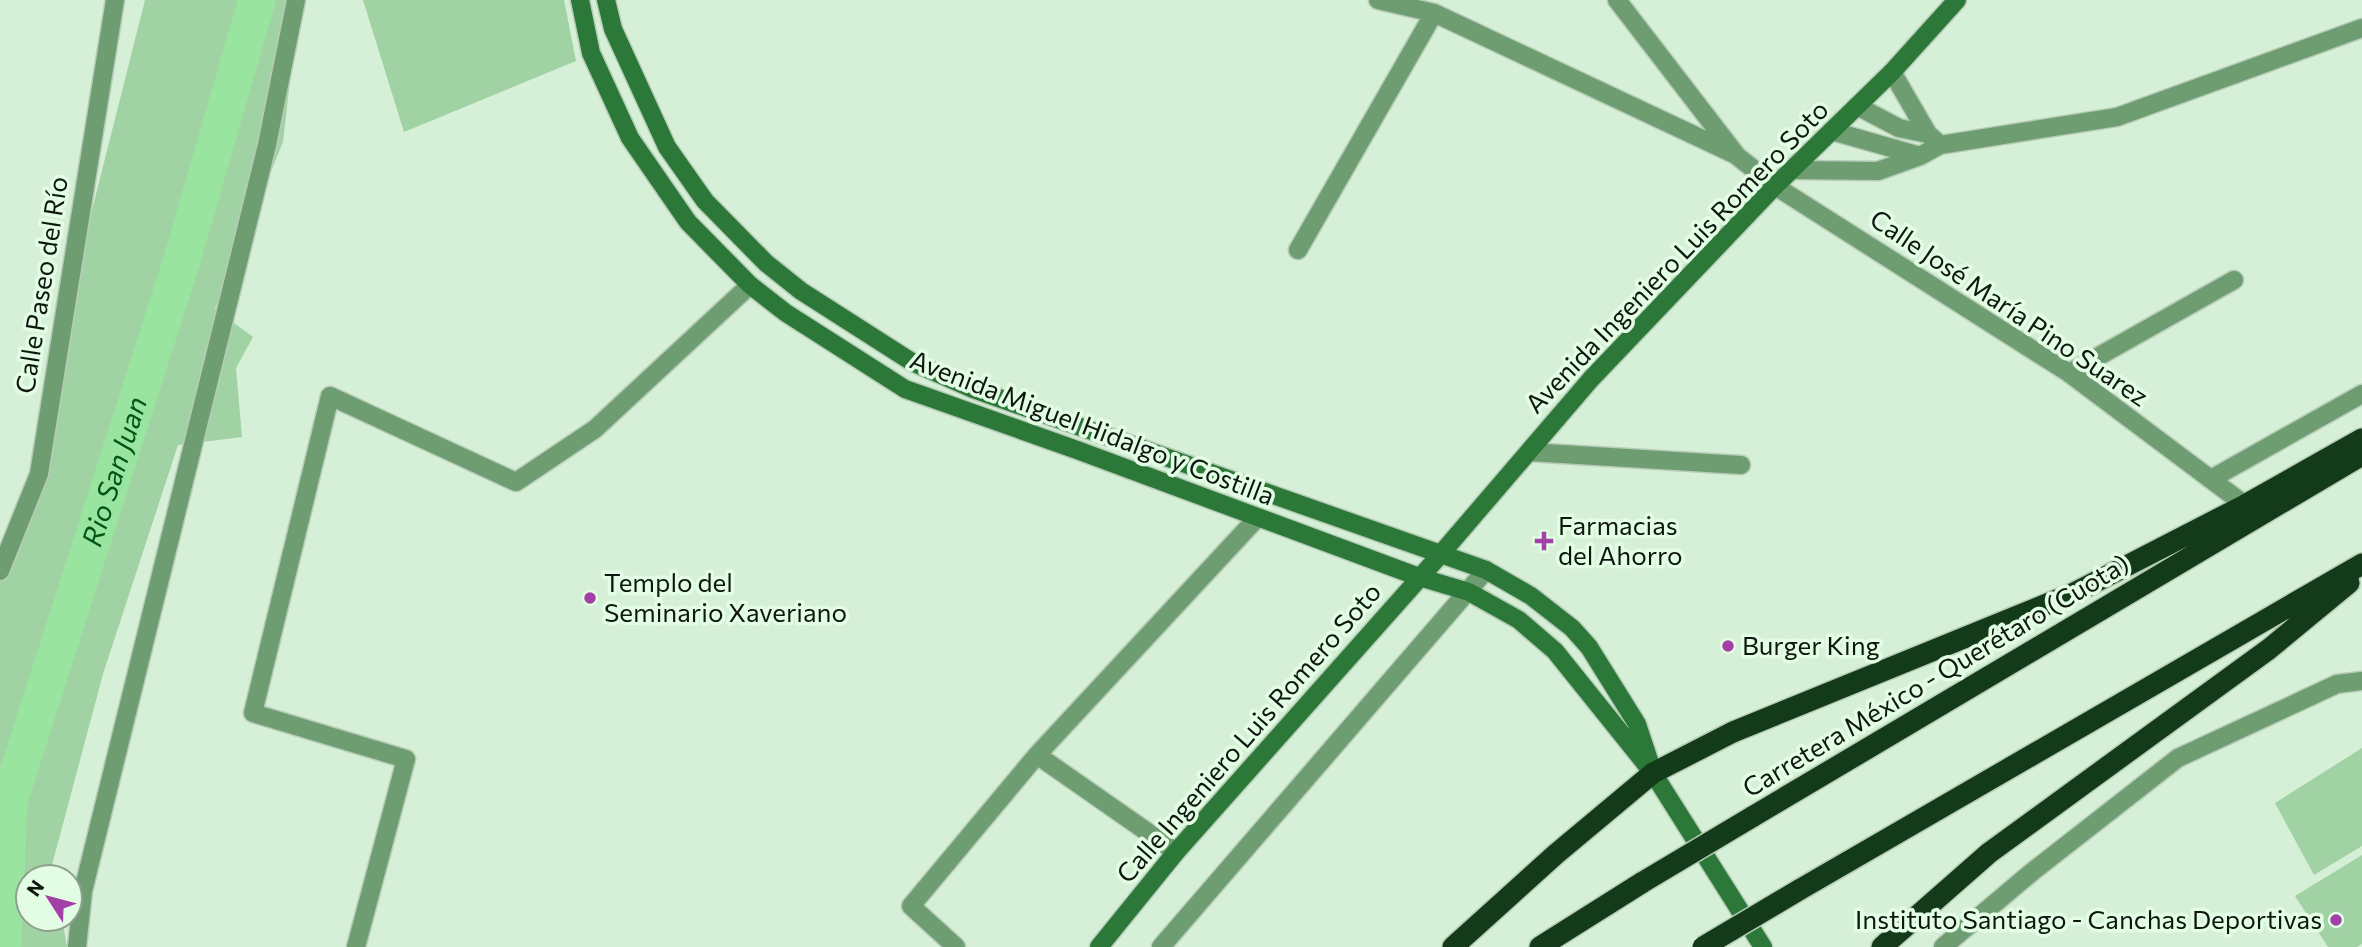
<svg xmlns="http://www.w3.org/2000/svg" width="2362" height="947" viewBox="0 0 2362 947" font-family="Commissioner,sans-serif">
<style>
.green{fill:#a1d2a4}
.lines{fill:none;stroke-linecap:round;stroke-linejoin:round}
.river{stroke:#99e49f;stroke-width:37}
.street-casing{stroke:#b6ccb7;stroke-width:21}
.secondary-casing{stroke:#b6ccb7;stroke-width:21}
.highway-casing{stroke:#b6ccb7;stroke-width:24}
.street{stroke:#6e9d72;stroke-width:18}
.secondary{stroke:#2c7838;stroke-width:18}
.highway{stroke:#133a19;stroke-width:21}
.highway-bridge-casing{stroke:#b6ccb7;stroke-width:24;stroke-linecap:butt}
.highway-bridge{stroke:#133a19;stroke-width:21}
.poi-dot{fill:#a340a7;stroke:#e3fde4;stroke-width:2.5}
.labels{text-anchor:middle;stroke-width:7;stroke-linejoin:round;paint-order:stroke}
.street-label{font-size:26px;fill:#0e170f;stroke:#e3fde4}
.poi-label{font-size:26px;fill:#0e170f;stroke:#e3fde4;text-anchor:start}
.water-label{font-size:28px;font-style:italic;fill:#005617;stroke:#e3fde4}
</style>
<rect width="100%" height="100%" fill="#d6efd7"/>
<path class="green" d="M145 0H299L283 142 215 309 253 337 236 368 242 437 178 445 103 674 52 865 54 877H28V919H62L67 947H0V574L52 441 90 218Z
M363 0H564L576 61 404 132Z
M2362 748V846L2314 875 2275 803Z
M2362 855V944L2357 947H2328L2295 896Z"/>
<g class="lines">
<path class="river" id="s1" d="M3 947 9 801 181 263 257 0"/>
<g class="street-casing">
<path id="street" d="M1378 0 1434 13 1734 154
M1617 0 1737 156 1775 186 2069 373 2245 505
M1892 72 1928 134 1940 145
M1857 106 1899 128 1928 134
M1832 131 1920 156
M1792 170 1878 171 1920 156 1940 145 2117 117 2362 28
M1298 250 1434 13
M2069 373 2234 280
M1529 452 1741 465
M2211 479 2362 394
M0 571 39 474 115 0
M1037 755 1176 852
M77 947 83 891 267 145 296 0
M356 947 406 759 253 713 330 396 516 482 595 429 750 285
M956 947 911 906 1037 755 1257 518
M1161 947 1486 570
M1943 947 2032 872 2178 758 2337 684 2362 681"/>
</g>
<g class="secondary-casing">
<path id="secondary" d="M580 0 591 53 630 138 688 222 750 285 786 313 905 389 1077 450 1419 577 1469 592 1519 620 1555 651 1653 773 1763 947
M606 0 613 29 667 147 705 201 766 263 801 291 912 362 973 389 1486 570 1531 596 1572 628 1589 647 1637 724 1650 763
M1099 947 1176 852 1440 555 1591 379 1775 186 1892 72 1957 0"/>
</g>
<g class="highway-casing">
<path id="highway" d="M1752 817 2362 455
M1799 890 2362 564
M1453 947 1556 854 1653 773 1733 732 2074 593 2245 505 2362 439
M1540 947 1643 882
M1882 947 1989 853 2269 649 2349 583"/>
</g>
<use href="#street" class="street"/>
<use href="#secondary" class="secondary"/>
<use href="#highway" class="highway"/>
<g class="highway-bridge-casing">
<path id="highway-bridge" d="M1643 882 1752 817
M1703 947 1799 890"/>
</g>
<use href="#highway-bridge" class="highway-bridge"/>
</g>
<g class="poi-dot">
<path d="M1540.5 530.5h7v7h7v7h-7v7h-7v-7h-7v-7h7z"/>
<circle cx="590" cy="598" r="7"/>
<circle cx="1728" cy="646" r="7"/>
<circle cx="2336" cy="920" r="7"/>
</g>
<g class="labels">
<g class="street-label">
<text transform="translate(1677 257) rotate(-46)" y="9">Avenida Ingeniero Luis Romero Soto</text>
<text transform="translate(42 285) rotate(-81)" y="9">Calle Paseo del Río</text>
<text transform="translate(2009 308) rotate(34)" y="9">Calle José María Pino Suarez</text>
<text transform="translate(1092 428) rotate(21)" y="9">Avenida Miguel Hidalgo y Costilla</text>
<text transform="translate(1936 676) rotate(-31)" y="9">Carretera México - Querétaro (Cuota)</text>
<text transform="translate(1249 733) rotate(-49)" y="9">Calle Ingeniero Luis Romero Soto</text>
</g>
<g class="poi-label">
<text x="1558" y="535">Farmacias<tspan x="1558" dy="30">del Ahorro</tspan></text>
<text x="604" y="592">Templo del<tspan x="604" dy="30">Seminario Xaveriano</tspan></text>
<text x="1742" y="655">Burger King</text>
<text x="2322" y="929" text-anchor="end">Instituto Santiago - Canchas Deportivas</text>
</g>
<g class="water-label">
<text dy="10" stroke="none"><textPath href="#s1" startOffset="492">Rio San Juan</textPath></text>
</g>
</g>
<g transform="translate(49 898) rotate(306)"><circle r="33" fill="#e3fde4" stroke="#8ea18f" stroke-width="2"/>
<path d="M0-5L12 26L0 18L-12 26Z" fill="#a340a7"/>
<text y="-10" font-size="19" font-weight="bold" text-anchor="middle" fill="#0e170f">N</text>
</g>
</svg>
